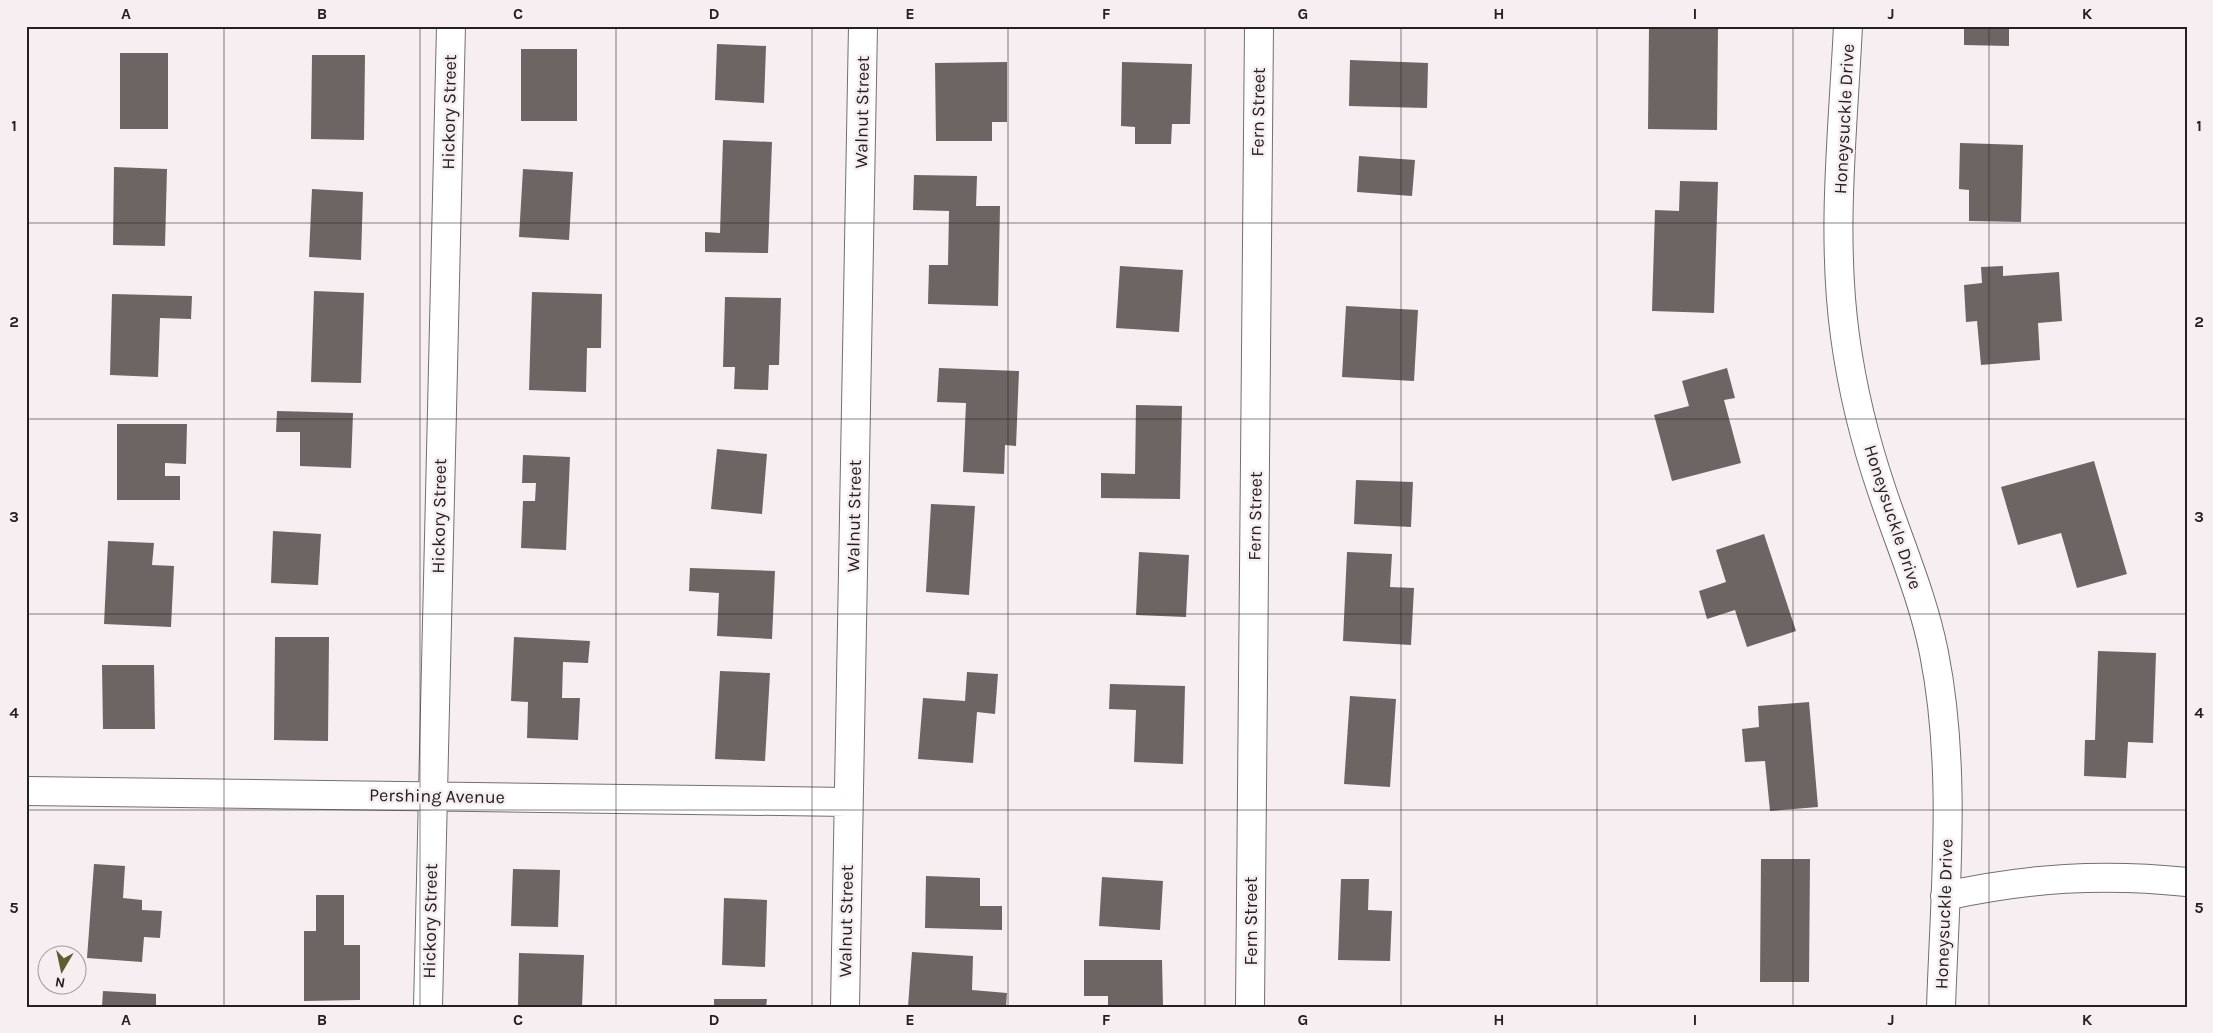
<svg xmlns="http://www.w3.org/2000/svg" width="2213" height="1033" viewBox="0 0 2213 1033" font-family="Karla,sans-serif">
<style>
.building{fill:#6c6564}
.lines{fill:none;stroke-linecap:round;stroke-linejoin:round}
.minor-casing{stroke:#756e70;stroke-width:30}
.minor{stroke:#fff;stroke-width:28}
.grid{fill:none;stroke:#242122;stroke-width:1;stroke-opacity:0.55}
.labels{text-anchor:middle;stroke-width:5;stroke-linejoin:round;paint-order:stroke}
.street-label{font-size:18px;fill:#242122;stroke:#f6eef0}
.neatline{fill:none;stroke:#242122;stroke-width:2}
.grid-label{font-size:16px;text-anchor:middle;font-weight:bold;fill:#242122}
</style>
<rect width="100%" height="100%" fill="#f6eef0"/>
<path class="building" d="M1649 26H1718L1717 130 1648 129Z
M1964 26H2009V46L1964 45Z
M717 44 766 46 764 103 715 100Z
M521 49H577V121H521Z
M120 53H168V129H120Z
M312 55H365L364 140 311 139Z
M1350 60 1428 63 1427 108 1349 106Z
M1007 62V122H992V141H936L935 63Z
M1122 62 1192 64 1190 124H1172L1171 144H1135V127L1121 126Z
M723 140 772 142 768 253 705 252V232L720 233Z
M1960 143 2023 145 2021 222 1969 221V190L1959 189Z
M1359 156 1415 160 1412 196 1357 192Z
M114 167 167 169 165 246 113 245Z
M523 169 573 172 569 240 519 237Z
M914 175 977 176 976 206H1000L998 306 928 304 929 265H948L949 211 913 210Z
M1680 181 1718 182 1714 313 1652 311 1655 210 1679 211Z
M312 189 363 192 361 260 309 257Z
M1120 266 1183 270 1179 332 1116 328Z
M2003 266V276L2059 272 2062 321 2038 323 2040 360 1981 365 1977 321 1966 322 1964 285 1982 283 1981 267Z
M314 291 364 293 361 383 311 382Z
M532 292 602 294 601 348H587L586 392 529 390Z
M112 294 192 296 191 319 160 318 158 377 110 375Z
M725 297 781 298 779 365H769L768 390 734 389 735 367H723Z
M1346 306 1418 310 1414 381 1342 377Z
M939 368 1019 371 1016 446 1005 445 1004 474 963 472 966 403 937 402Z
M1727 368 1735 398 1724 400 1741 463 1672 481 1654 415 1689 406 1682 381Z
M1136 405 1182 406 1180 499 1101 498V473L1135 474Z
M277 411 353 413 351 468 300 466V432H276Z
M117 424H187L186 464 165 463V476H180V500H117Z
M717 449 767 454 762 514 711 509Z
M523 455 570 457 566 550 521 548 523 501H535L536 483H522Z
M2094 461 2127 574 2077 588 2061 533 2018 545 2001 487Z
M1356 480 1413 482 1411 527 1354 524Z
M931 504 975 506 969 595 926 592Z
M273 531 321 534 318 585 271 583Z
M1764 534 1796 631 1747 647 1735 610 1707 619 1699 591 1726 582 1716 550Z
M108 541 154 543 152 565 174 566 171 627 104 624Z
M1139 552 1189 555 1186 617 1136 615Z
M1347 552 1392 554 1390 587 1414 588 1411 645 1343 641Z
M690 568 775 571 772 639 717 636 719 593 689 591Z
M275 637H329L328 741 274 740Z
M514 637 590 641 588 663 563 662 562 698H580L578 740 527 738 528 702 511 701Z
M2098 651 2156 653 2153 743 2128 742 2126 778 2084 776 2085 740H2095Z
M102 665H154L155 729H103Z
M720 671 770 673 765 761 715 759Z
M967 672 998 674 995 714 977 712 973 763 918 759 923 698 965 701Z
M1110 684 1185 686 1183 764 1134 762 1136 710 1109 709Z
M1350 696 1396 699 1390 787 1344 784Z
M1809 702 1818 807 1770 811 1765 761 1745 762 1742 729 1759 727 1758 706Z
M1761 859H1810L1809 982H1760Z
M94 864 125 866 123 898 142 900V910L162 911 160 938 144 937 142 962 87 958Z
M513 869 560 870 558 927 511 926Z
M926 876 980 878V906H1002V930L925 928Z
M1102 877 1163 881 1160 930 1099 926Z
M1341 879H1369L1368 910 1392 911 1390 961 1338 960Z
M316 895H344V945H360V1000L304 1001V931H316Z
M724 898 767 900 765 967 722 965Z
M912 952 973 956 972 990 1007 993 1006 1007H908Z
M519 953 584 955 582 1007H518Z
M1084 960H1162L1163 1007H1108V996H1084Z
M103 991 156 994V1007H102Z
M714 999H767L766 1007H714Z"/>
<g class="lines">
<g class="minor-casing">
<path id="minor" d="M1848 26C1843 129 1831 234 1845 336 1852 388 1865 441 1882 491 1900 545 1923 597 1934 653 1957 769 1945 889 1941 1007
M26 791 848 802
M1945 896C2028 878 2102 873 2187 882
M428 1007 451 26
M845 1007 863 26
M1250 1007 1259 26"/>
</g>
<use href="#minor" class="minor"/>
</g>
<path class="grid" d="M224 26V1007M420 26V1007M616 26V1007M812 26V1007M1008 26V1007M1205 26V1007M1401 26V1007M1597 26V1007M1793 26V1007M1989 26V1007M26 223H2187M26 419H2187M26 614H2187M26 810H2187"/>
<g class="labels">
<g class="street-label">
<text transform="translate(449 112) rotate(-89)" y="6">Hickory Street</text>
<text transform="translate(862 112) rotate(-89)" y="6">Walnut Street</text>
<text transform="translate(1258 112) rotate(-89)" y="6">Fern Street</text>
<text transform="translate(1844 119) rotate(-87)" y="6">Honeysuckle Drive</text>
<text transform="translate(439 516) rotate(-89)" y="6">Hickory Street</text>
<text transform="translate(854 516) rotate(-89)" y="6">Walnut Street</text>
<text transform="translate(1255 516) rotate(-89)" y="6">Fern Street</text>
<text transform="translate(1893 517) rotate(72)" y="6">Honeysuckle Drive</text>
<text transform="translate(437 796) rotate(1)" y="6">Pershing Avenue</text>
<text transform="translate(1944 914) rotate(-88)" y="6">Honeysuckle Drive</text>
<text transform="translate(430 921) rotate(-89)" y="6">Hickory Street</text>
<text transform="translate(846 921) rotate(-89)" y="6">Walnut Street</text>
<text transform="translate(1251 921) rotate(-90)" y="6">Fern Street</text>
</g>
</g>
<rect width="2213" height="1033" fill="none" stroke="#f6eef0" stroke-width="55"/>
<g transform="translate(62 970) rotate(189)"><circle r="24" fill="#f6eef0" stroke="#a29c9e"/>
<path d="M0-4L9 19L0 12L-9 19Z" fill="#5c602e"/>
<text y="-8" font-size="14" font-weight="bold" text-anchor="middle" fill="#242122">N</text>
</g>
<rect x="28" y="28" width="2158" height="978" class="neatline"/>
<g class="grid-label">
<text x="126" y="19">A</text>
<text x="322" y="19">B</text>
<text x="518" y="19">C</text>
<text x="714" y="19">D</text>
<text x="910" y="19">E</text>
<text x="1106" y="19">F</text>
<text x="1303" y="19">G</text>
<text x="1499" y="19">H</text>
<text x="1695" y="19">I</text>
<text x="1891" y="19">J</text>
<text x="2087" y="19">K</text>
<text x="14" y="131">1</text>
<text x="2199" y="131">1</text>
<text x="14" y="327">2</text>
<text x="2199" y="327">2</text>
<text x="14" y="522">3</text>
<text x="2199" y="522">3</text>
<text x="14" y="718">4</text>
<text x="2199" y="718">4</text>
<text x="14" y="913">5</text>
<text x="2199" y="913">5</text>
<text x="126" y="1025">A</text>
<text x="322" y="1025">B</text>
<text x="518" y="1025">C</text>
<text x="714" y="1025">D</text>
<text x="910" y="1025">E</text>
<text x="1106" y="1025">F</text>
<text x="1303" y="1025">G</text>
<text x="1499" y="1025">H</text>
<text x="1695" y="1025">I</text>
<text x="1891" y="1025">J</text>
<text x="2087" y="1025">K</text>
</g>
</svg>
